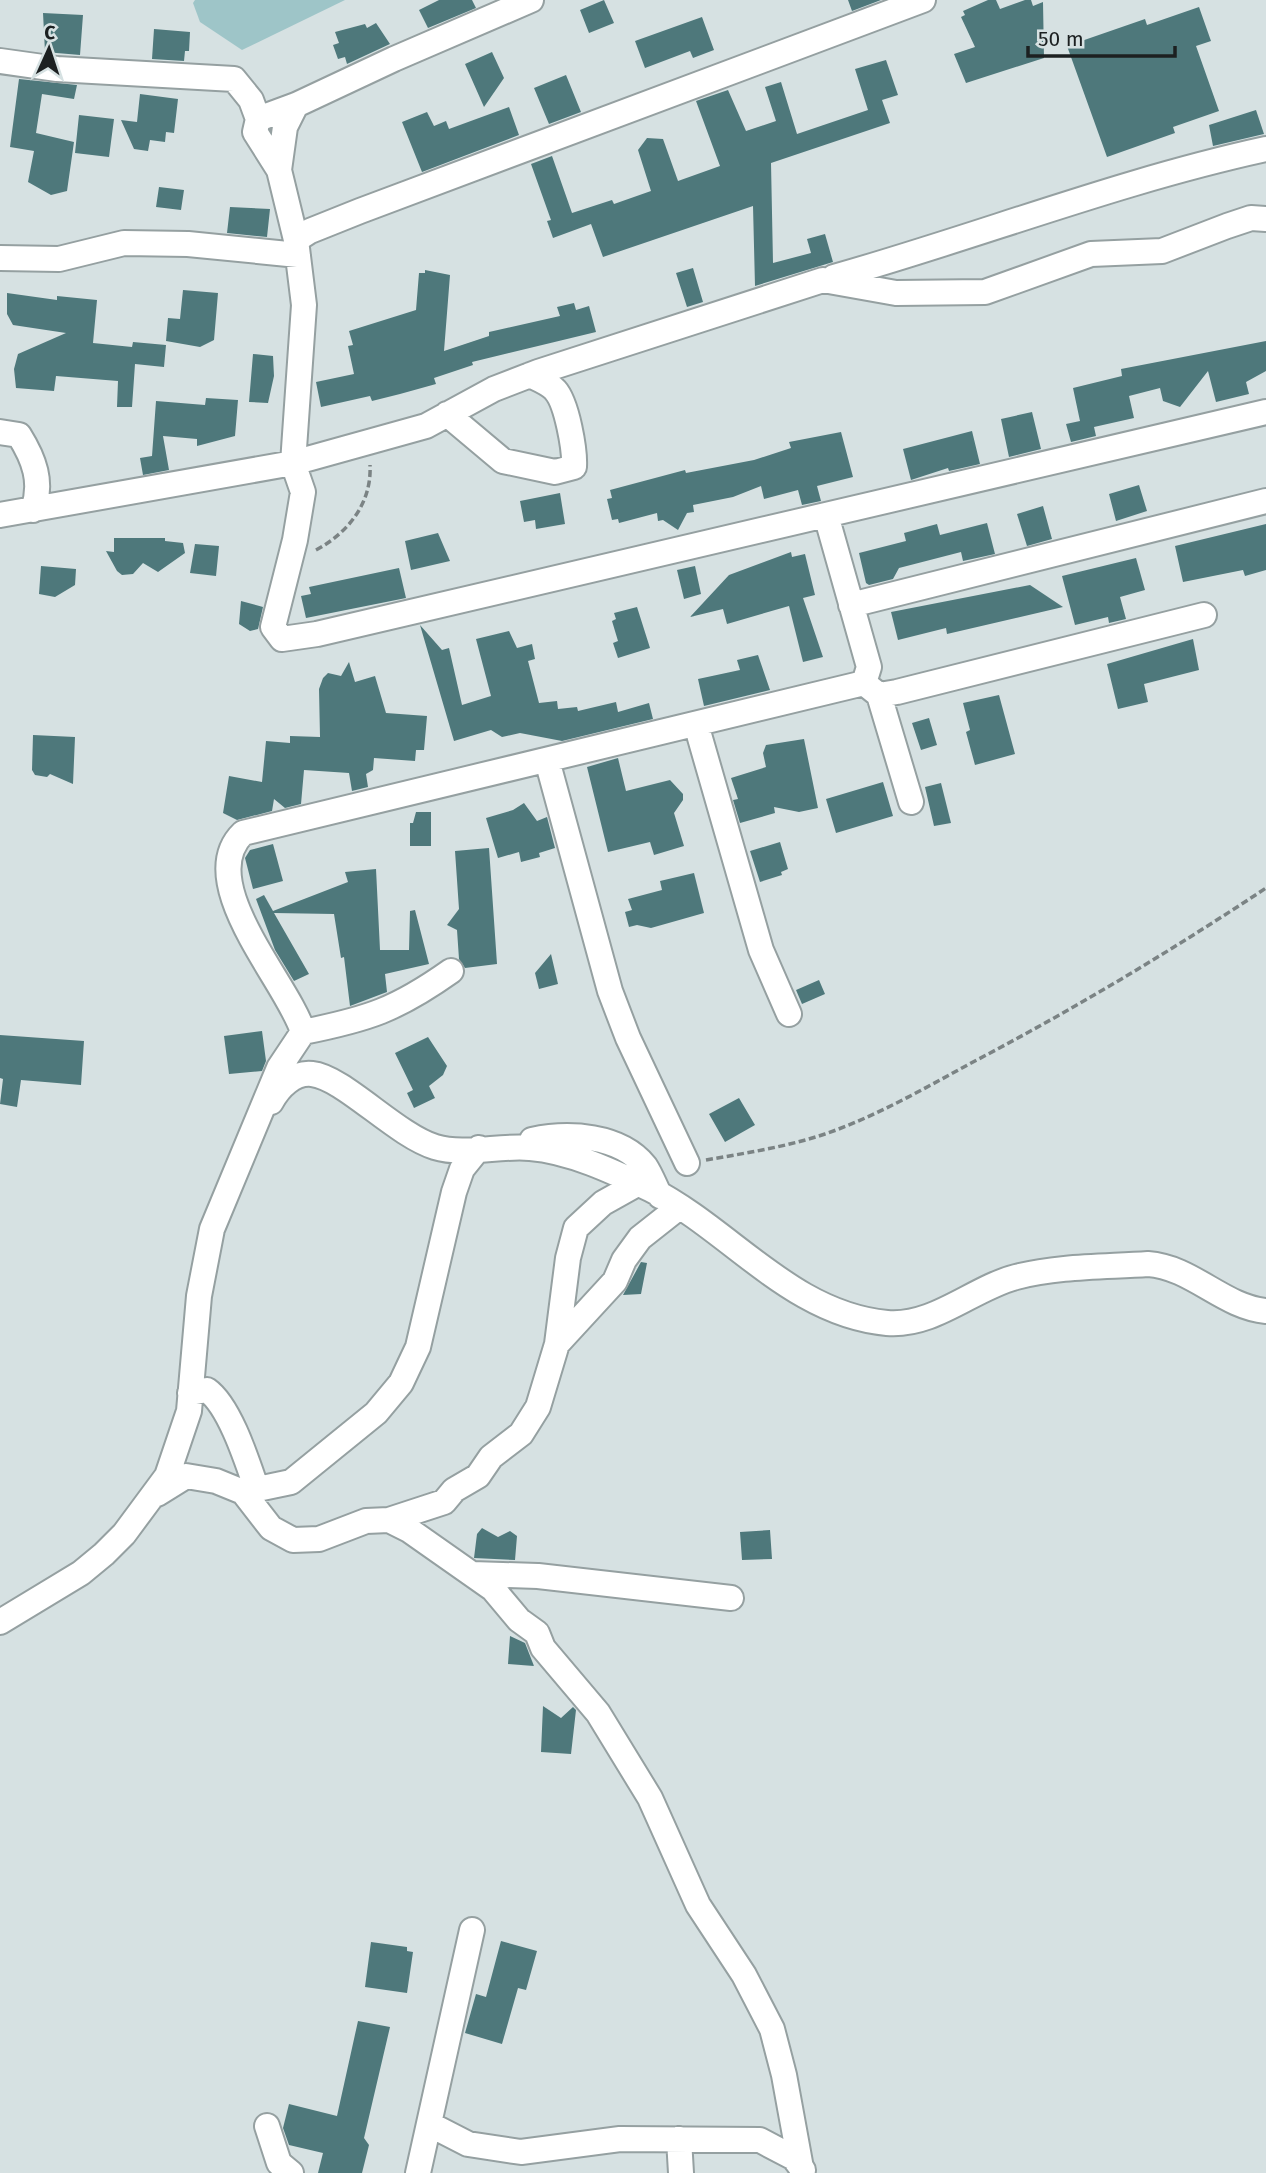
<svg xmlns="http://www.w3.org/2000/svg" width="1266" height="2173" viewBox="0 0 1266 2173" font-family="'Fira Sans',sans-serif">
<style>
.green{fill:#9ec5c8}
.building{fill:#4e787b}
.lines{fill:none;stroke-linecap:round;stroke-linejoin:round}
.minor-casing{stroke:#95a0a1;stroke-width:28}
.path{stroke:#7b8384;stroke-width:3.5;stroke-dasharray:7 3.5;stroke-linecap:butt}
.minor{stroke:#fff;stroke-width:24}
</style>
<rect width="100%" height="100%" fill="#d6e1e2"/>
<path class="green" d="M195 0H345L242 50 200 22 193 3Z"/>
<path class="building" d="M439 0H472L476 8 428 28 419 10Z
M604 0 614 23 589 33 580 10Z
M848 0H881L852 11Z
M988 0H996L1000 9 1025 0H1031L1033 6 1043 2 1044 58 966 83 954 54 975 47 961 17 965 15 963 11Z
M1199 7 1211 41 1196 46 1219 111 1173 127 1175 133 1107 157 1067 46 1145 19 1147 25Z
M43 13 83 15 80 55 45 52Z
M702 17 714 50 693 58 690 51 645 68 635 41Z
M376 23 390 44 347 64 345 57 338 59 333 45 339 43 335 32 365 24 367 28Z
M154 29 190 32 189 51H185L184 61 152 59Z
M492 52 504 78 484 107 465 64Z
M886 60 898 95 882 100 890 123 771 163 773 263 811 253 807 239 825 234 833 262 755 286 753 206 603 257 591 224 553 238 547 221 551 220 531 164 552 156 572 213 612 200 614 204 651 191 638 150 647 138 663 139 678 181 720 166 696 101 728 90 746 131 776 121 765 87 781 82 797 134 868 110 855 69Z
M566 75 581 112 549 124 534 88Z
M19 79 77 85 74 99 42 94 36 133 74 142 67 191 51 195 28 182 34 151 10 147Z
M140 94 178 99 174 133 166 132 165 142 150 140 148 151 134 149 121 120 137 122Z
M509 107 519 135 422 172 402 122 427 112 434 126 446 121 449 129Z
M1256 110 1264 134 1213 146 1209 125Z
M79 115 114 119 109 157 75 153Z
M159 187 184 190 181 210 156 207Z
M230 207 270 209 267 237 227 233Z
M693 268 703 302 687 307 676 273Z
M425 270 450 275 444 351 489 336V332L560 316 557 307 574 303 576 310 589 306 596 332 472 362 473 365 434 378 436 384 400 394 372 401 370 396 321 407 316 382 354 374 348 346 353 345 349 331 416 310 419 273H425Z
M183 290 218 293 214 340 200 347 166 341 168 318 180 319Z
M7 293 57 300V296L97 300 93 343 132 347 133 342 166 345 164 367 135 364 132 407H117L118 381 56 376 54 391 16 388 14 369 18 354 66 333 13 325 7 314Z
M1266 341V371L1246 382 1249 394 1216 402 1208 371 1180 407 1163 401 1160 388 1129 396 1134 418 1094 427 1096 436 1071 442 1066 424 1080 421 1073 388 1122 376 1121 369Z
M253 354 273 356 274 376 268 403 249 402Z
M206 398 238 400 235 436 197 446V439L163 436 169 470 143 475 140 458 152 456 156 401 205 405Z
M1032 412 1041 449 1009 457 1001 419Z
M972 431 980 464 949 471 948 468 911 480 903 449Z
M841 432 853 477 817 486 821 501 802 505 798 490 764 499 761 486 733 497 693 505 694 512 687 513 678 530 663 520 658 521 657 513 619 523 618 519 612 520 607 499 612 498 610 490 685 470 686 473 754 460 791 448 789 442Z
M1139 485 1147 511 1116 521 1109 494Z
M560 493 565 524 536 529 535 520 524 522 520 501Z
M1043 506 1052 539 1027 546 1017 514Z
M987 523 995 554 963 561 961 552 899 568 893 579 869 585 866 583 859 553 906 541 904 533 937 524 940 535Z
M1266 524V570L1245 576 1243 570 1183 582 1175 546Z
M438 533 450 561 411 570 405 541Z
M114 538H165V541L183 543 185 553 158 572 143 563 133 574 122 575 117 571 106 551 114 552Z
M195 544 219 546 216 576 190 573Z
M791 552 792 557 805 554 815 595 803 598 823 657 803 662 789 606 727 624 723 609 690 617 729 575Z
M1136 558 1145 590 1120 597 1126 619 1109 623 1108 617 1075 625 1062 576Z
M41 566 76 569 75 585 55 597 39 594Z
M695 566 701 594 684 599 677 570Z
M399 568 406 598 306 618 301 596 311 594 309 587Z
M1030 585 1063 607 947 634 946 628 898 640 891 612Z
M241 601 263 607 258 629 250 631 239 624Z
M637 607 650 648 618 658 613 643 618 641 612 621 616 619 614 613Z
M420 625 442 650 449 648 462 705 491 696 476 639 509 631 517 648 532 644 535 659 528 661 539 703 557 701 558 709 577 707 578 711 616 702 618 712 649 703 653 719 562 741 520 733 502 737 491 730 454 741Z
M1193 639 1199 670 1144 684 1148 702 1118 709 1107 664Z
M758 655 770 690 704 706 698 679 740 670 737 660Z
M349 662 355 682 375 676 386 713 427 716 424 750H416L415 761 374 758 373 770 366 774 368 787 352 791 349 773 304 770 301 804 285 808 274 799 272 811 237 820 223 813 229 776 262 782 266 741 290 743V736L320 737 319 689 323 678 328 673 341 676Z
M999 695 1015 754 975 765 966 732 970 730 963 703Z
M929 718 937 745 921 750 912 723Z
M33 735 75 737 73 784 50 774 47 777 35 775 32 770Z
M804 739 818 808 799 812 774 807 775 813 740 823 733 800 738 799 731 778 766 767 763 753 766 745Z
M618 758 626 791 670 780 683 794V800L674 813 684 846 654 855 650 842 608 852 587 767Z
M883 782 893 816 836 833 826 799Z
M941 783 951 823 934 826 925 787Z
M524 803 537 821 547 817 555 848 539 853 540 857 521 862 519 852 498 858 486 818 513 810Z
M416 812H431V846H410V823H413Z
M780 842 788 869 781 872 782 875 760 882 750 851Z
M273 844 283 881 253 889 245 858 250 850Z
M489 848 497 964 465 968 459 959 457 930 447 925 459 909 455 851Z
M376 869 380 950H409L410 911 415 910 429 964 385 974 387 992 350 1006 344 957 341 958 334 914 274 913 309 974 294 981 275 950 256 899 264 895 273 911 348 882 345 872Z
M694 873 704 913 651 928 637 925 629 927 625 912 632 910 628 899 662 890 660 881Z
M551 954 558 984 539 989 535 973Z
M819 980 825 994 802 1004 796 990Z
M262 1031 266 1061 262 1071 229 1074 224 1036Z
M0 1035 84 1041 81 1085 21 1080 17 1107 0 1104 3 1079 0 1078Z
M428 1037 447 1066 443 1075 429 1086 435 1098 414 1108 407 1093 413 1090 395 1053Z
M739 1098 755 1125 725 1142 709 1114Z
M641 1262 647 1263 641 1294 623 1295Z
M482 1528 498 1537 510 1531 517 1536 515 1560 474 1558 477 1534Z
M770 1530 772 1559 742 1560 740 1532Z
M510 1636 525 1643 534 1666 508 1664Z
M543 1706 561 1718 573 1707 576 1710 571 1754 541 1752Z
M501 1941 537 1951 526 1990 518 1988 502 2044 465 2033 476 1994 486 1997Z
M371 1942 407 1947V1951L413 1952 407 1993 365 1987Z
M358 2021 390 2027 364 2138 369 2145 362 2173H318L323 2153 289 2145 283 2128 289 2104 337 2116Z"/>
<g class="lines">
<g class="minor-casing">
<path id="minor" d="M0 61 57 69 234 79 251 100 258 119 255 132 279 170 296 240 304 305 293 463 303 492 295 540 273 627 282 639 317 634 1266 412
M258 119 296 105 394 59 531 0
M279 170 285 127 296 105
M296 240 310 231 360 211 923 0
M0 258 59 259 124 243 188 244 298 255
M834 277C979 236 1119 181 1266 149
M447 414 503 461 555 472 574 467C575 450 567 403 555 390 549 383 538 379 530 375
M0 432 19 435C34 459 43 482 33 510
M0 515 293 463 426 426 494 389 538 372 823 280 896 293 985 292 1091 254 1162 251 1227 226 1251 218 1266 219
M826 515 869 667 864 683
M851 605 1266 501
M879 695 911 802
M696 724 761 950 789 1014
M547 760 610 991 628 1038 687 1163
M303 1032C368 1019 396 1010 451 971
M271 1102C279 1087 294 1072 312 1074 343 1077 396 1135 435 1147 464 1156 500 1145 530 1148 570 1151 614 1172 650 1189 731 1230 791 1314 887 1323 934 1327 973 1288 1016 1277 1058 1266 1104 1267 1148 1264 1192 1267 1223 1307 1266 1311
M532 1140C569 1132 620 1135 645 1166 651 1175 655 1186 660 1196
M557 1344 615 1281 624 1260 640 1238 678 1208
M190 1393 207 1390C230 1406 248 1464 257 1490
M243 1492 291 1482 376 1413 401 1383 418 1347 454 1192 462 1169 479 1148
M157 1494 186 1476 216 1481 243 1492 271 1528 293 1540 319 1539 366 1521 389 1520 409 1530 493 1589 519 1620 537 1633 543 1648 598 1713 650 1798 698 1905 744 1975 772 2029 784 2075 801 2168
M389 1520 444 1502 454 1490 478 1476 491 1457 521 1434 538 1407 557 1344 568 1258 576 1228 603 1203 637 1184
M472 1574 538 1576 731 1598
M0 1622 81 1573 104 1554 124 1534 167 1476 189 1411 199 1296 212 1229 279 1068 303 1032C289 984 192 882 243 833L864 683 879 695 897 692 1204 615
M429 2124 468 2144 521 2152 620 2139 760 2140 794 2158 803 2170
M267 2126 279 2163 291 2173
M679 2139 681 2173
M418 2173 472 1930"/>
</g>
<path class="path" d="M316 550C348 533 372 503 370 465
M706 1160C746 1153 786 1147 825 1134 877 1116 925 1088 973 1062 1074 1009 1171 951 1266 888"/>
<use href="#minor" class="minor"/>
</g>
<g transform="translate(49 49) rotate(3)" stroke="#d6e1e2" stroke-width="5" paint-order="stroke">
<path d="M0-5L12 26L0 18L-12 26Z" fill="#1c2021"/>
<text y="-10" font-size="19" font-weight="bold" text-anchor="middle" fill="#1c2021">С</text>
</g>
<path d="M1028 46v10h147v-10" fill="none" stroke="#1c2021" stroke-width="3.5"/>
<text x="1038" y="46" font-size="21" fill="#1c2021" stroke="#d6e1e2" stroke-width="5" paint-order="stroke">50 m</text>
</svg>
